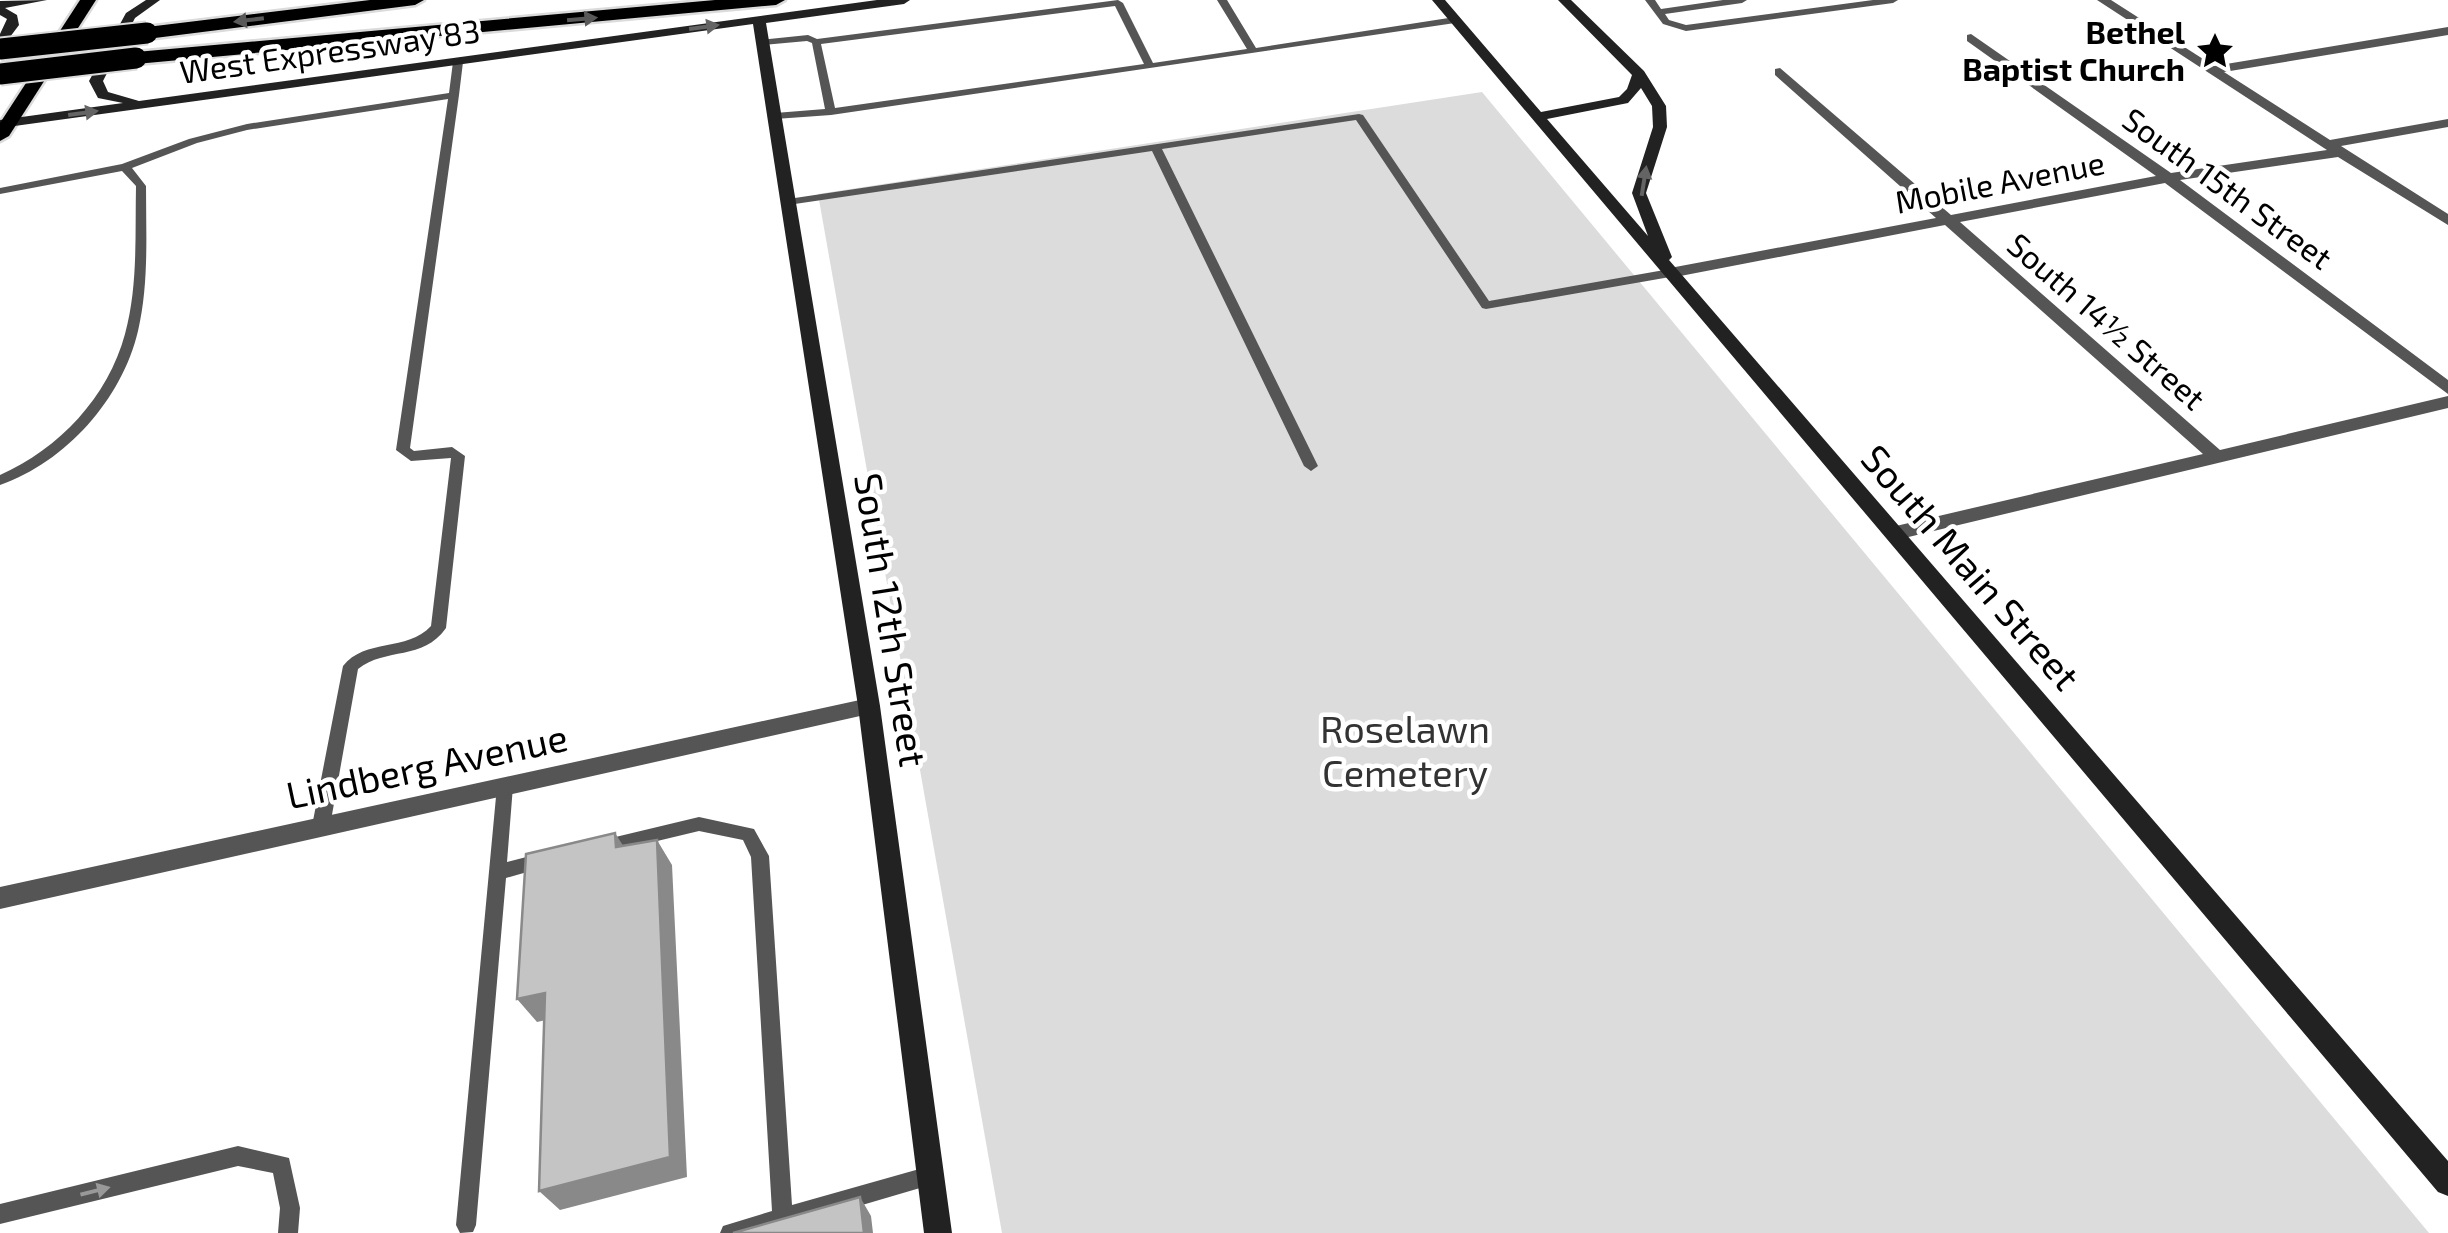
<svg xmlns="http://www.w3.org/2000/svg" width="2448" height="1233" viewBox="0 0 2448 1233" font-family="'Exo 2',sans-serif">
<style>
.green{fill:#dcdcdc}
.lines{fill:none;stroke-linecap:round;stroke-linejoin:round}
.primary-casing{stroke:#dbdbdb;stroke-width:5}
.highway-casing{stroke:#dbdbdb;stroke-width:5}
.lane{fill:#555;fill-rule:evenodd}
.street{fill:#555;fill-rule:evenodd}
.secondary{fill:#222;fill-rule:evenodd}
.primary{fill:#000;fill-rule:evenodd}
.highway{fill:#000;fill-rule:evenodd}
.highway-bridge-casing{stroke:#dbdbdb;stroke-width:25;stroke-linecap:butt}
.highway-bridge{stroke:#000;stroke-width:21}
.shaded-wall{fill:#898989}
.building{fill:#c4c4c4;stroke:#898989;stroke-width:2.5}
.oneway{fill:#595959}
.oneway2{fill:#646464}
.oneway3{fill:#999}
.labels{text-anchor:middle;stroke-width:9;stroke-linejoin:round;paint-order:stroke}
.far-poi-label{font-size:32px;font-weight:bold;fill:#000;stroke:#fff;text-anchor:end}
.far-street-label{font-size:32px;fill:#000;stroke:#fff}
.street-label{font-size:38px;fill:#000;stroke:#fff}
.park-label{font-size:38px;fill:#333;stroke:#fff}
</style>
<rect width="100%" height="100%" fill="#fff"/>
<path class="green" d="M1482 92 2429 1233H1002L818 194Z"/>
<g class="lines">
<g class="primary-casing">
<path id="primary" d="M80 0H96L9 136 0 141V123Z"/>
</g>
<g class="highway-casing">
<path id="highway" d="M370 0H424L415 5 147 39 138 33 147 27Z
M715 0H785L776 5 136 64 126 58 136 52Z"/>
</g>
<path class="lane" d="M1118 0 1123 3 1153 63 1247 49 1217 0H1227L1256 48 1455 17 1460 20 1455 23 831 115 775 119 770 116 775 113 825 109 812 43 807 41 763 45 758 42 760 40 808 35 817 39ZM1115 6 1144 64 835 108 821 44Z
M1645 0H1655L1661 9 1723 0H1747L1742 3 1665 14 1669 20 1686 25 1873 0H1898L1893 3 1686 31 1663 24Z
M458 59 463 62 459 95 410 448 414 451 452 447 465 456 446 628C423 661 386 647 358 669L330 826 327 831 321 833 315 831 312 826 343 666C365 638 407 652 431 626L451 458 411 461 396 450 448 99 247 130 197 143 132 168 146 186C146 234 149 284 138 331 122 399 66 462 0 485V475C59 449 108 397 125 334 138 287 135 235 136 186L122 171 0 194V188L122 164 189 139 247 124 449 93 453 62Z
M1359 114 1363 115 1489 301 1670 269 1676 273 1670 277 1486 309 1482 308 1356 120 1162 149 1318 466 1311 471 1304 466 1152 151 788 205 782 202 788 199Z
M505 779 511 781 513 786 507 862 542 853 548 856 551 861 548 866 506 878 476 1225 473 1232 460 1233 456 1225 497 786 499 781Z
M699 817 754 829 769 856 792 1205 930 1166 937 1169 940 1176 937 1183 767 1233H720L723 1226 772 1211 751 857 743 840 699 831 603 854 597 852 594 847 597 842 603 840Z
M238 1146 289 1158 300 1208 298 1233H278L280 1208 273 1173 238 1166 0 1224V1204Z"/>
<path class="street" d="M2097 0H2111L2214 66 2448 27V35L2224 72 2330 140 2448 119V127L2341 146 2448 214V225L2338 157 2180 180 2448 380V394L2165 183 1960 222 2220 450 2448 396V408L1896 540 1889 538 1887 533 1896 526 2203 454 1945 225 1670 278 1662 273 1670 268 1936 218 1775 75V69L1780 68 1951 215 2156 176 1967 41V35L1971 34 2171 173 2327 150Z
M869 698 876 700 880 706 876 712 869 714 0 909V887Z"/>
<path class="secondary" d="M47 0 5 8 17 15 19 25 4 45 0 46V34L7 19 0 15V1Z
M146 0H160L135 18 103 81 108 92 139 101 877 0H910L904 4 766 23 880 706 952 1233H924L858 706 753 24 0 128V120L123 103 98 98 89 81 126 13Z
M1432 0H1445L1541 112 1619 97 1627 89 1632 75 1558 0H1571L1644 71 1666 106 1667 127 1646 193 1672 257 1669 260 2448 1161V1196L2438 1192ZM1641 88 1652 106 1653 127 1632 193 1648 236 1547 119 1628 103Z"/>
<use href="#primary" class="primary"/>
<use href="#highway" class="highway"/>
<g class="highway-bridge-casing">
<path id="highway-bridge" d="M0 49 147 33
M0 74 136 58"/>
</g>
<use href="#highway-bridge" class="highway-bridge"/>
</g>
<path class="shaded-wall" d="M615 833 631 858 616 847Z
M657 840 672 865 687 1177 560 1210 539 1191Z
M545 993 564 1016 537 1022 517 999Z
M860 1197 871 1216 873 1233H864Z"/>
<path class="building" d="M615 833 616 847 657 840 670 1157 539 1191 545 993 517 999 526 854Z
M860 1197 864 1233H733Z"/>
<defs><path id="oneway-solid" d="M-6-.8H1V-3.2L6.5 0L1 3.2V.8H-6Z" transform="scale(2.5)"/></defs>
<g class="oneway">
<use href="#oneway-solid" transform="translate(582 19) rotate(-5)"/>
<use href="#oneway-solid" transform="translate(249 20) rotate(173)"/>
</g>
<g class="oneway2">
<use href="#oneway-solid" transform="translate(704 27) rotate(-8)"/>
<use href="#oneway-solid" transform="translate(83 113) rotate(-8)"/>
<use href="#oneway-solid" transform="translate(1644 181) rotate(-81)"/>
</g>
<use class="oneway3" href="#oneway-solid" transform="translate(95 1191) rotate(-14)"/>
<defs>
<g id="sight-bare" transform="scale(3)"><path d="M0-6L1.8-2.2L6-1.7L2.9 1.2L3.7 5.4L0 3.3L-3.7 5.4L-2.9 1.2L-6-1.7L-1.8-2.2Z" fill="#000" stroke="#fff" stroke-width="2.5" paint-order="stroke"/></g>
</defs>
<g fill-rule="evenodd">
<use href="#sight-bare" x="2215" y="51"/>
</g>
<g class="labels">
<g class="far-poi-label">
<text x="2185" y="44">Bethel<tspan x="2185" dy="37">Baptist Church</tspan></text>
</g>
<g class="far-street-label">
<text transform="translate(330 52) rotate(-8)" y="11">West Expressway 83</text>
<text transform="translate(2000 183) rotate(-11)" y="11">Mobile Avenue</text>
<text transform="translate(2227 189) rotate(36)" y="11">South 15th Street</text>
<text transform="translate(2106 322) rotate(41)" y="11">South 14½ Street</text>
</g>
<g class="street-label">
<text transform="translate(1970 568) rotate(49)" y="13">South Main Street</text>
<text transform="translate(890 620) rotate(81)" y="13">South 12th Street</text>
<text transform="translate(427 767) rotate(-12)" y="13">Lindberg Avenue</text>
</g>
<g class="park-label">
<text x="1405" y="743">Roselawn<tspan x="1405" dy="44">Cemetery</tspan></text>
</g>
</g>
</svg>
